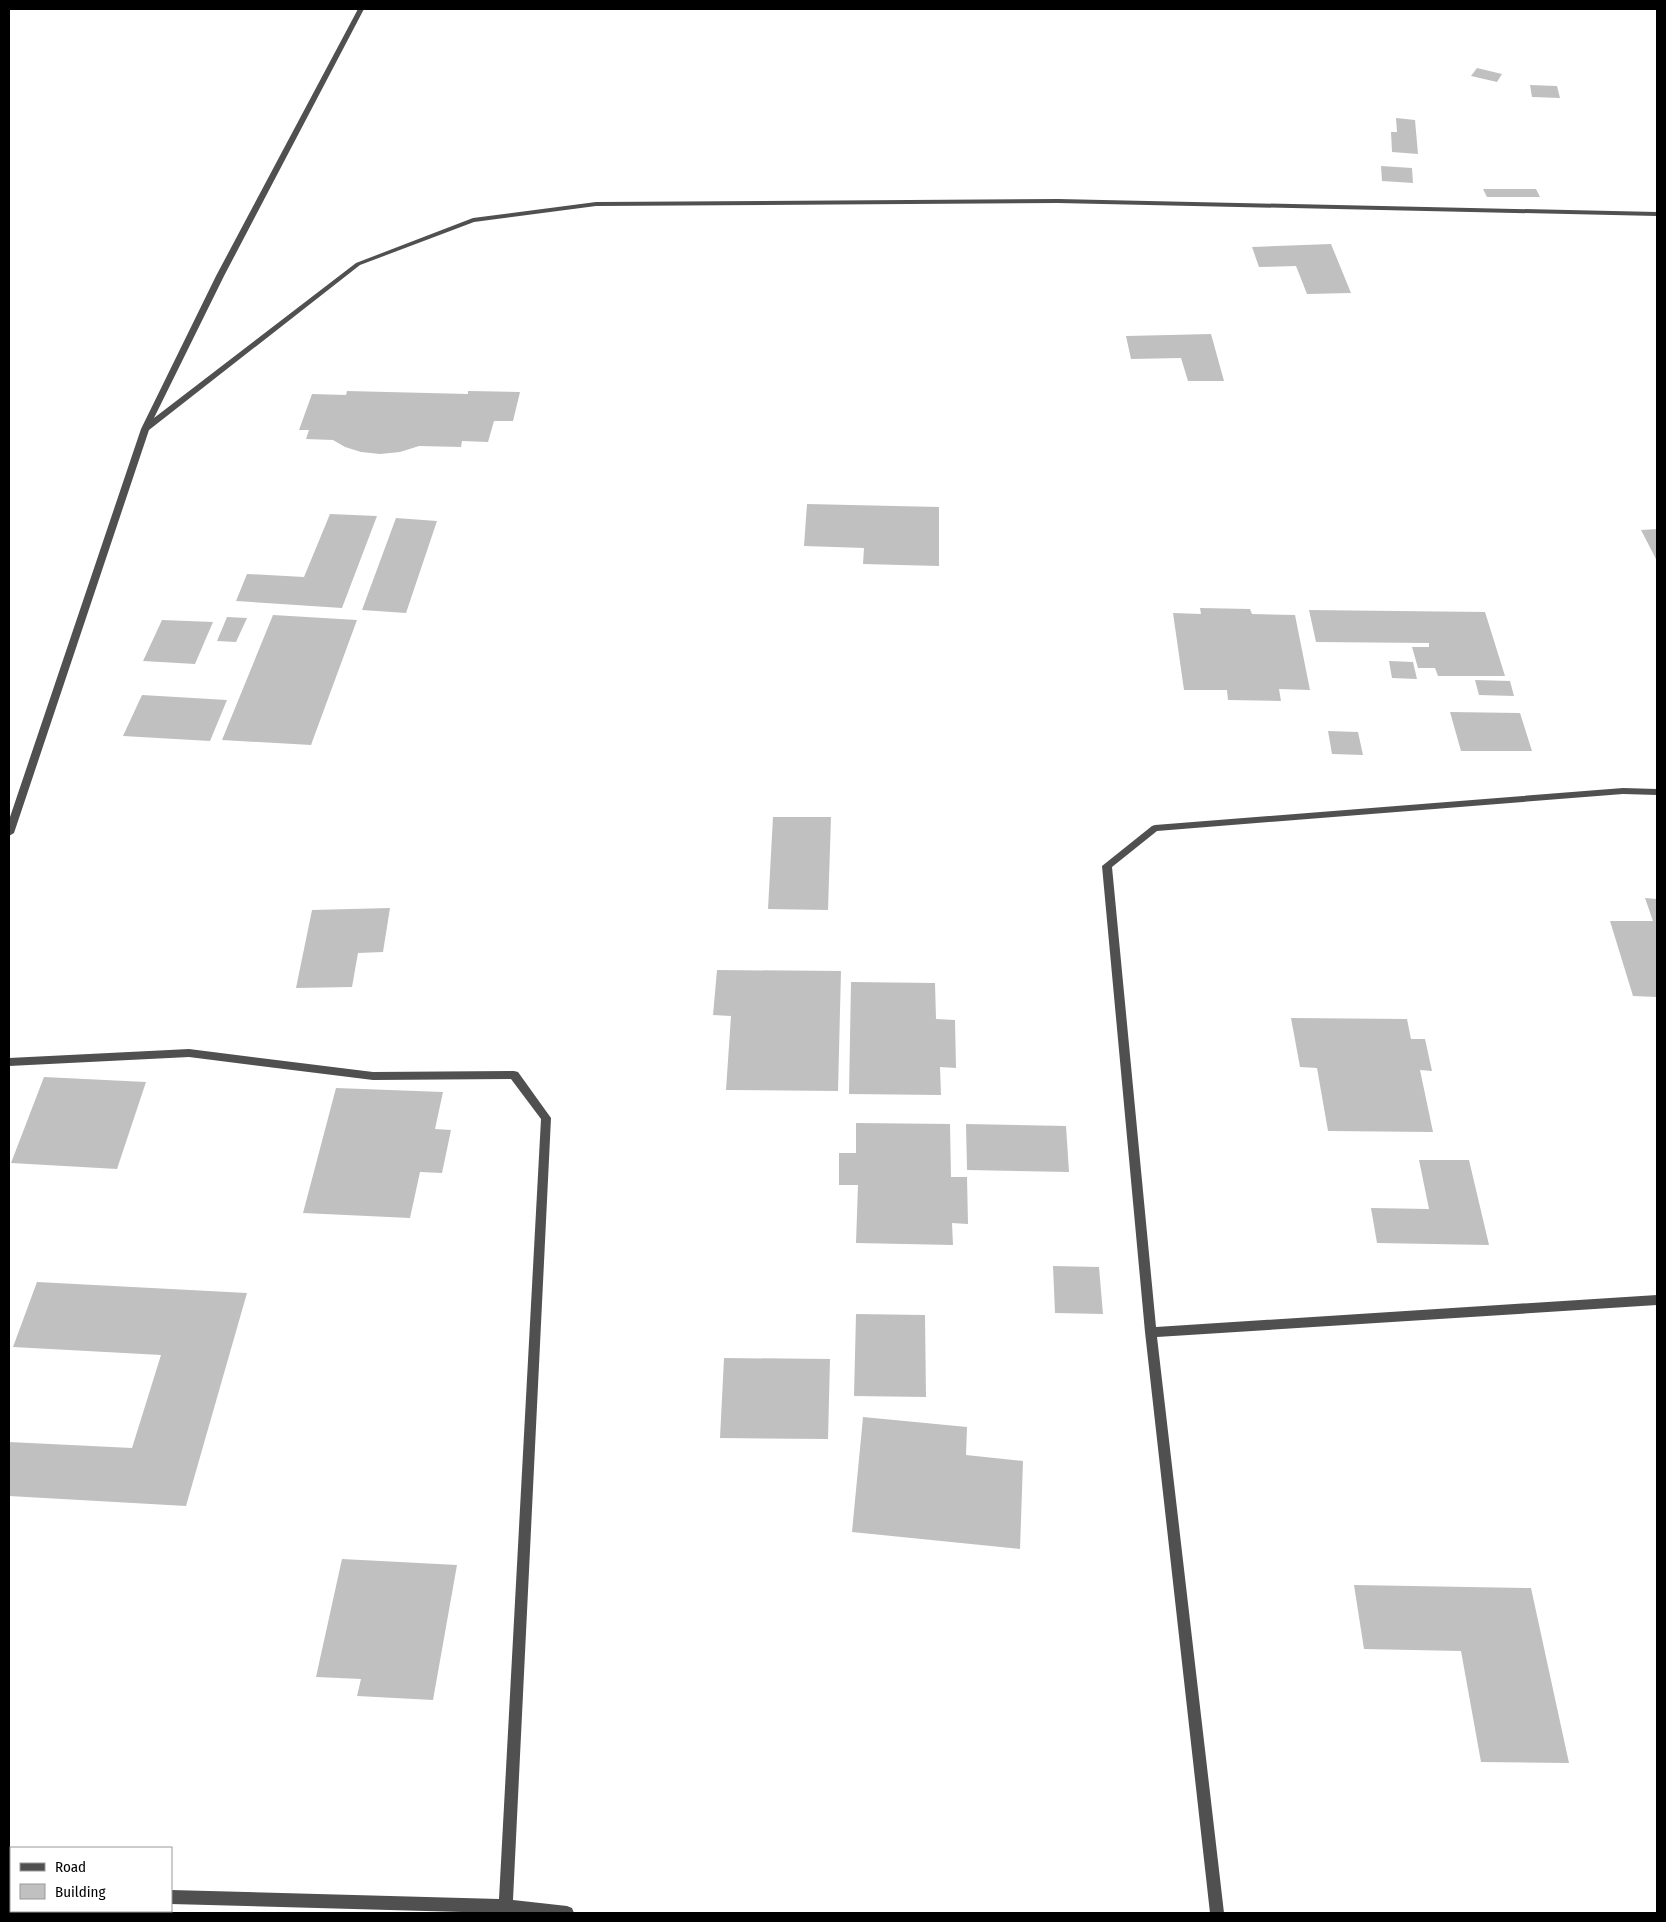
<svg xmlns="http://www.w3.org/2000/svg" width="1666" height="1922" viewBox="0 0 1666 1922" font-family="'Fira Sans Condensed',sans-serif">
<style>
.building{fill:#c0c0c0}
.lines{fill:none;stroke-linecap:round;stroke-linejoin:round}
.minor{fill:#505050;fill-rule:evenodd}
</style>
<rect width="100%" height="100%" fill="#fff"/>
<path class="building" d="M1477 68 1502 74 1497 82 1471 76Z
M1530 85 1557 86 1560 98 1532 97Z
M1396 118 1415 120 1418 154 1392 152 1391 132H1397Z
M1381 166 1412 168 1413 183 1382 181Z
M1483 189H1536L1540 197H1487Z
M1331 244 1351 293 1307 294 1296 266 1259 267 1252 247Z
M1211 334 1224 381H1188L1181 358 1131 359 1126 336Z
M347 391 468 394V391L520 392 513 421H494L488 442 462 441 461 447 419 446 400 452 380 454 361 452 345 447 333 440 306 439 309 430H299L312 394 346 395Z
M807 504 939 507V566L863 564 864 548 804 546Z
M330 514 377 516 342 608 236 601 247 574 304 577Z
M396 518 437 521 406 613 362 610Z
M1657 529V561L1641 530Z
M1200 608 1250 609 1252 614 1295 615 1310 690 1279 689 1281 701 1228 700 1227 690H1184L1173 613 1201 614Z
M1309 610 1485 612 1505 676H1438L1435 668H1418L1412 647H1429V643L1316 642Z
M273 615 357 620 311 745 222 740Z
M227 617 247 618 236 642 217 641Z
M162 620 213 622 195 664 143 661Z
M1389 661 1413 662 1417 679 1392 678Z
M1475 680 1510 681 1514 696 1479 695Z
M142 695 227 700 210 741 123 736Z
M1450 712 1520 713 1532 751H1461Z
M1328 731 1358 732 1363 755 1332 754Z
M773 817H831L828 910 768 909Z
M1645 898 1657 899V997L1633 996 1610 921H1653Z
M390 908 383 952 358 953 352 987 296 988 312 910Z
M717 970 841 971 838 1091 726 1090 731 1016 713 1015Z
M851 982 935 983 936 1019 955 1020 956 1068 940 1067 941 1095 849 1094Z
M1291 1018 1407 1019 1411 1039H1425L1432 1071 1420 1070 1433 1132 1328 1131 1317 1068 1300 1067Z
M44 1077 146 1082 117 1169 11 1163Z
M336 1088 443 1092 435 1129 451 1130 442 1173 420 1172 410 1218 303 1213Z
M856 1123 950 1124 951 1177H967L968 1224 952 1223 953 1245 856 1243 858 1185H839V1153H856Z
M966 1124 1066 1126 1069 1172 967 1170Z
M1419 1160H1469L1489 1245 1377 1243 1371 1208 1429 1209Z
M1053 1266 1099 1267 1103 1314 1055 1313Z
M37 1282 247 1293 186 1506 9 1496V1442L132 1448 161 1355 13 1347Z
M856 1314 925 1315 926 1397 854 1396Z
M724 1358 830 1359 828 1439 720 1438Z
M863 1417 967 1427 966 1455 1023 1461 1020 1549 852 1532Z
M342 1559 457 1565 433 1700 357 1696 361 1679 316 1677Z
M1354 1585 1531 1588 1569 1763 1481 1762 1461 1651 1364 1649Z"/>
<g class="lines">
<path class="minor" d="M358 9H364L224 276 154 418 356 263 473 218 596 202 1058 199 1657 212V216L1058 203 596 206 474 222 360 265 149 430 14 833 9 836V820L141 429 216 276Z
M1623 788 1657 789V795L1623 794 1157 831 1112 867 1156 1327 1657 1295V1305L1157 1337 1224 1913H1210L1145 1332 1102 866 1152 826 1155 825Z
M189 1049 373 1072 514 1071 518 1072 551 1118 513 1900 567 1906 572 1908 574 1913H498L171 1904V1890L499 1899 541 1119 511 1079 373 1080 189 1057 9 1066V1058Z
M9 1885H11V1899H9Z"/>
</g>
<rect width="1666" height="1922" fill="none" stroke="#000000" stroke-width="20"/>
<rect x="10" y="1847" width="162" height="65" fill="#ffffff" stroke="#999999"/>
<rect x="20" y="1863" width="25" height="8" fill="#505050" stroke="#999999"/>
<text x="55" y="1872" font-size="15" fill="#000000">Road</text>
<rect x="20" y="1884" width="25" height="15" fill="#c0c0c0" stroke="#999999"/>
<text x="55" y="1897" font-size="15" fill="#000000">Building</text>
</svg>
